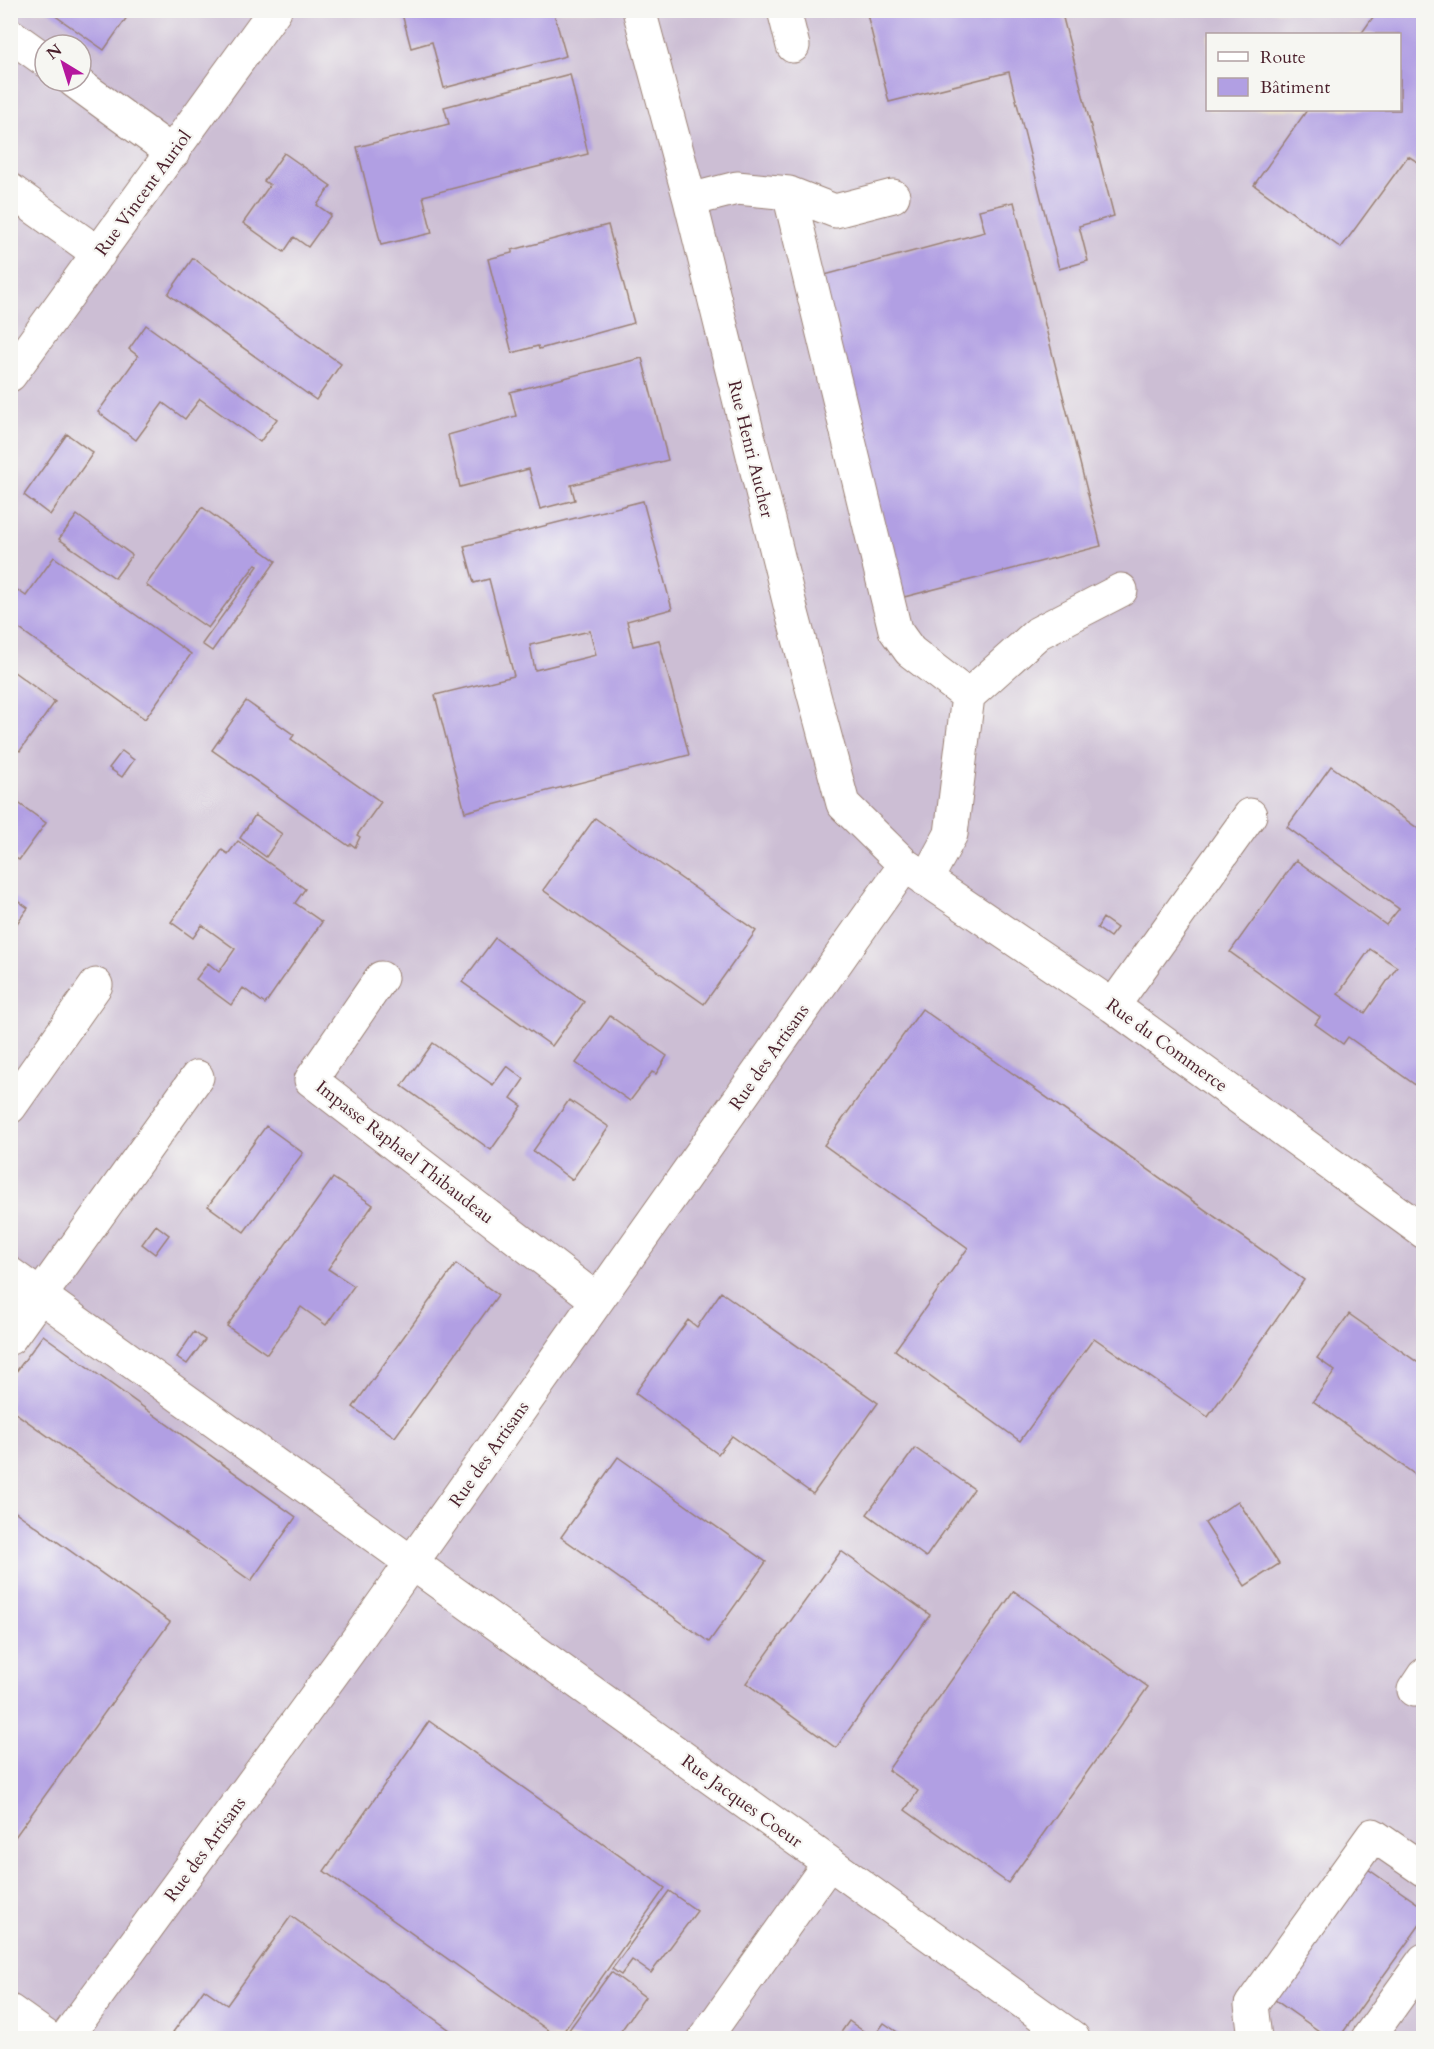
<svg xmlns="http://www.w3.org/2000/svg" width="1434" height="2049" viewBox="0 0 1434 2049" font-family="Cardo,serif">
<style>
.industrial{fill:#ccbed4;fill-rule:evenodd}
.building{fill:#b19fe3;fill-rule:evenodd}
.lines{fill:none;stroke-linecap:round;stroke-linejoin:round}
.minor-casing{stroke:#9a8074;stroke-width:35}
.minor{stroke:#fff;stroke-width:33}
.labels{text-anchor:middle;stroke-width:4.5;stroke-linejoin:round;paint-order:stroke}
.street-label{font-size:18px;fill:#4a1f2b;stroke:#f6f6f2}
</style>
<rect width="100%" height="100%" fill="#f6f6f2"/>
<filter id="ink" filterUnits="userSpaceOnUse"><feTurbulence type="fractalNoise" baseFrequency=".0167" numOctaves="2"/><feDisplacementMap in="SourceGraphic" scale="12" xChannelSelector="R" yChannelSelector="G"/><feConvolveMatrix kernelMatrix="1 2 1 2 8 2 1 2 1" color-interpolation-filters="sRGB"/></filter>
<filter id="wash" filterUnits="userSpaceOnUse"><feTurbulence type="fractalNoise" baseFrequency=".008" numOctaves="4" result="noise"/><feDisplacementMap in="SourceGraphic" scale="24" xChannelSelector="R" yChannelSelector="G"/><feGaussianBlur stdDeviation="1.35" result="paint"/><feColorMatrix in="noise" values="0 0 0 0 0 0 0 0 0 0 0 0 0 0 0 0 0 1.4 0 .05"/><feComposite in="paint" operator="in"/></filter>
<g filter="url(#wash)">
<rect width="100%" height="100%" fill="#ebe0be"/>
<path class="industrial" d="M10 11H1423V2038H53L11 2011ZM1208 34H1400V110H1208ZM45 45H81V81H45Z"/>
<g id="blocks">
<path class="building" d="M47 10H132L104 50Z
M401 10H553L566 56 444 88 432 42 411 48Z
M866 10H1061L1114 216 1079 226 1088 261 1059 269 1009 72 889 102Z
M1378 10H1424V166L1408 156 1341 248 1254 185 1307 110H1400V34H1361Z
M570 74 588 154 423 196 432 233 381 245 357 147 449 124 444 107Z
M284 153 331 186 317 205 331 215 308 247 294 237 284 252 243 223 270 185 264 181Z
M1014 202 1101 546 904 597 821 276 985 232 979 210Z
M608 225 634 323 539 349 538 346 512 353 488 259 512 253V250Z
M193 258 341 364 316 400 168 294Z
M146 325 277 419 260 442 200 399 185 419 163 403 136 440 98 412 138 356 129 349Z
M642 358 668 460 571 485 575 500 540 509 529 469 460 487 448 435 516 416 510 392Z
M67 434 93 453 50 515 24 495Z
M643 501 672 609 627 621 633 646 659 640 689 755 465 812 435 695 514 676 489 579 474 583 464 546ZM590 631 596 655 535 670 530 645Z
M202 507 276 561 212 651 202 644 258 566 256 564 208 628 146 585Z
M77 515 132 555 115 578 59 539Z
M54 557 191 654 145 719 10 622 17 609 10 605V597L16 589 26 596Z
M10 669 55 702 20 751 10 744Z
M246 701 294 735 291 739 381 802 357 835 360 837 355 847 351 844 349 846 212 750Z
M122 751 134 760 122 777 109 768Z
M1331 766 1424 833V935L1416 947 1424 953V1091L1348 1037 1343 1044 1315 1024 1320 1017 1230 952 1296 860 1386 925 1399 909 1287 827ZM1370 949 1397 967 1365 1013 1338 994Z
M10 797 46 823 19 860 10 854Z
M255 815 282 834 266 857 240 838Z
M595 818 756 931 704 1004 543 890Z
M238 841 305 889 295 903 322 922 265 1004 243 988 231 1005 196 979 208 963 219 972 235 949 202 925 193 938 171 922 222 850 228 854Z
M10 895 28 908 10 933Z
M1103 918 1117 928 1110 937 1097 928Z
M495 938 584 1002 552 1046 462 982Z
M922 1009 1304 1280 1208 1417 1094 1338 1020 1441 895 1350 968 1248 824 1145Z
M610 1016 667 1056 656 1074 652 1072 630 1101 576 1063Z
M433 1043 493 1085 507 1066 524 1079 511 1098 522 1106 491 1150 402 1086Z
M569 1100 609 1127 572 1180 533 1151Z
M266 1126 303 1153 244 1232 208 1206Z
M333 1178 373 1205 328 1269 354 1286 326 1325 301 1307 267 1354 227 1326Z
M156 1225 169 1235 155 1254 142 1244Z
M456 1264 498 1295 395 1437 353 1407Z
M721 1292 878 1403 813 1494 732 1436 718 1454 635 1393 688 1320 697 1327Z
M1349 1314 1424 1367V1481L1313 1401 1335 1371 1317 1358Z
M194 1332 205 1340 187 1364 177 1357Z
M43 1335 296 1517 251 1581 10 1409V1380Z
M915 1448 974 1489 926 1557 867 1514Z
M618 1457 766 1562 709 1642 561 1537Z
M1238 1501 1279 1564 1245 1586 1205 1523Z
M10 1508 170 1622 10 1844Z
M841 1551 930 1615 836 1748 746 1683Z
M1014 1591 1148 1687 1008 1883 905 1810 918 1791 888 1770Z
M429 1721 665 1888 559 2038 324 1871Z
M1362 1865 1424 1908V1919L1339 2038H1329L1268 1995Z
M669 1891 697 1911 651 1973 632 1960 621 1975 612 1969Z
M291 1916 461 2038H181L173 2032 204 1989 227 2005Z
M611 1972 645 1997 616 2038H563Z
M849 2021 873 2038 884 2023 906 2038H837Z"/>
</g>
</g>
<g filter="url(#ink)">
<use href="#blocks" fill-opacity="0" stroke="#9a8074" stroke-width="1.5"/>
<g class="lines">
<g class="minor-casing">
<path id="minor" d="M639 10 690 200 791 609 843 804 905 865 1113 1006 1424 1232
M784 10 793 46
M10 35 45 60
M74 81 173 153
M10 190 99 254
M789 193 835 211 893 196
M690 200 737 188 789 193 895 630 910 651 968 696
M10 375 275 10
M926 880 951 834 968 696 1038 633 1121 590
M381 978 311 1080 597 1300
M1113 1006 1250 815
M10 1107 96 985
M10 1274 1073 2038
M10 1338 197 1077
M1414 1690 1424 1675
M10 2011 48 2038
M66 2038 357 1640 905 865
M705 2038 829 1863
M1255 2038 1251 2005 1373 1835 1424 1870
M1368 2038 1424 1960"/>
</g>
<use href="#minor" class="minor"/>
</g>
</g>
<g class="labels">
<g class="street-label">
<text transform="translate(143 193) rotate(-54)" y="6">Rue Vincent Auriol</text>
<text transform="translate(751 449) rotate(76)" y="6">Rue Henri Aucher</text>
<text transform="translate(1167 1045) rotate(36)" y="6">Rue du Commerce</text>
<text transform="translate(769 1057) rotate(-55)" y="6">Rue des Artisans</text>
<text transform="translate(405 1152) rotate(38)" y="6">Impasse Raphael Thibaudeau</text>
<text transform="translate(489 1454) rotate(-55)" y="6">Rue des Artisans</text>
<text transform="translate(742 1801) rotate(36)" y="6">Rue Jacques Coeur</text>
<text transform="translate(205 1849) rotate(-54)" y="6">Rue des Artisans</text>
</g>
</g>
<rect width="1434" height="2049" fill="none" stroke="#f6f6f2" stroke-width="36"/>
<rect x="1206" y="33" width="195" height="78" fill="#f6f6f2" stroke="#b1a0a2" stroke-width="1.5"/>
<rect x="1218" y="52" width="30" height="9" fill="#ffffff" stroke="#b1a0a2" stroke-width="1.5"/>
<text x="1260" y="63" font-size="18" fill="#4a1f2b">Route</text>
<rect x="1218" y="78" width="30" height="18" fill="#b19fe3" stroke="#b1a0a2" stroke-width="1.5"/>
<text x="1260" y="93" font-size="18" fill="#4a1f2b">Bâtiment</text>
<g transform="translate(63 63) rotate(322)"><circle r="28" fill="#f6f6f2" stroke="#b1a0a2" stroke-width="1.5"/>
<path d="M0-4.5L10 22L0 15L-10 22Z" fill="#b5179e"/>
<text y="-9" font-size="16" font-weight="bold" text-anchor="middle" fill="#4a1f2b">N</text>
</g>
</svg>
